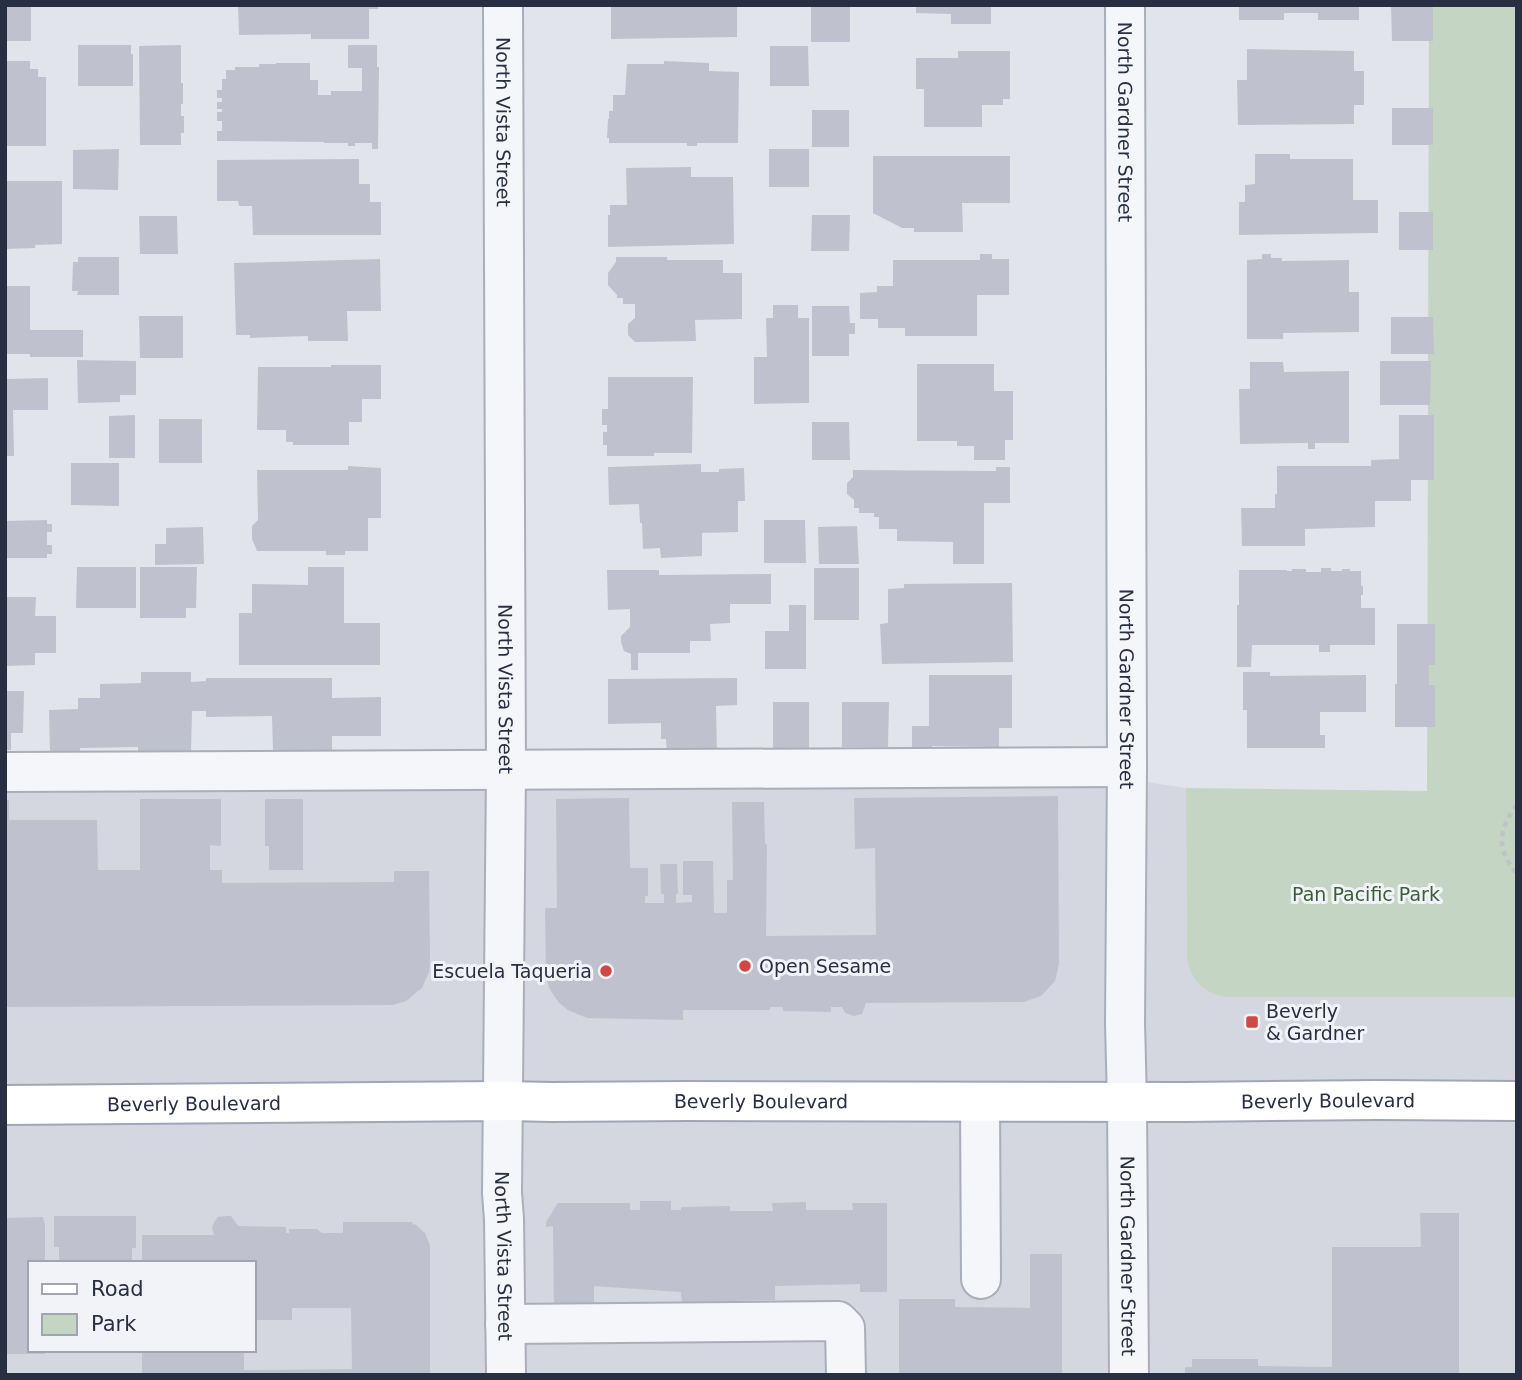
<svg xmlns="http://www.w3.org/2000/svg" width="1522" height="1380" viewBox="0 0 1522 1380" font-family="'DejaVu Sans',sans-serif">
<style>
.built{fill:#d4d6e0;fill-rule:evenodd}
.green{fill:#c4d5c3}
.building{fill:#bfc2ce}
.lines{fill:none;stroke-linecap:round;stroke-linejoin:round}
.minor-casing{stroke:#aaaeb9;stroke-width:42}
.major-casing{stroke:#a1a6b7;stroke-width:42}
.path{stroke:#c0c2ca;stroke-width:4.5;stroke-dasharray:5 5;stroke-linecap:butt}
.minor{stroke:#f5f6f9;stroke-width:38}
.major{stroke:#fff;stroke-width:38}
.poi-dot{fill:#d14745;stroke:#f2f3f8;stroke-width:2.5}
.labels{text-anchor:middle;stroke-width:6;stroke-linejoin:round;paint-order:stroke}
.street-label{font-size:19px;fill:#292f43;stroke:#f2f3f8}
.park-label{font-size:19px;fill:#385f36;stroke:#f2f3f8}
.poi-label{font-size:19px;fill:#292f43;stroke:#f2f3f8;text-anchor:start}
</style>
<rect width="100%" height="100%" fill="#e2e4eb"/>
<path class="built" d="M5 771H1073L1186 788 1187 957 1517 995V1375H5ZM30 1263H254V1350H30Z"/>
<path class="green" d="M1429 5H1517V997H1227C1203 993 1191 981 1187 957L1186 788 1427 791Z"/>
<path class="building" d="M5 5H31V41H5Z
M238 5H378V9H369V39H311V34L239 35Z
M611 5H737V37L611 39Z
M916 5H991V24H951V14L916 13Z
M1239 5H1359V20H1318V13H1284V20H1239Z
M1391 5H1433V41H1392Z
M811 6 850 7V42H811Z
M78 45H131V54H133V86H78Z
M181 45V83H183V104H181V116H184V133H181V145H140L139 46Z
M348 45H377V67H379L378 149H372V143H355V146H348V143H324V142L217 141V131H222V121H217V112H222V109H217V102H222V98H217V90H222V79H226V70H235V67H259V64H276V63H310V80H318V95H331V91H362V68H348Z
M770 46H808L809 86H770Z
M1247 49 1354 51V71H1364V105H1354V124L1238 125 1237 80H1247Z
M958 51H1010V99H1003V105H982V127H924V89H916V58H958Z
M5 61H30V69H38V77H46V146H5Z
M664 61 709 63V71L739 72 738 143H697V146H687V143H609V138H607L608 119H609V111H613V95H625L627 64H664Z
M1392 108H1433V145H1392Z
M812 110H849V147H812Z
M119 149 118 190 73 189V150Z
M769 149H809V187H769Z
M1255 154H1290V159H1353V200H1378V233L1239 235V202H1245V185L1255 184Z
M873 156H1010V203H962L963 232H914V228H902L873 213Z
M359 159V184H370V202H381V235H253L252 206H239L238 201H217V160Z
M691 167V177H733L734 244 608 247V215H610V205H627L626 168Z
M5 181H62V244L35 245V248L5 249Z
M1399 212H1433V250H1399Z
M812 215H850L849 251H811Z
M139 216H177L178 254H140Z
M980 254H992V259H1009V295H977V336H905V328H878V319H860V293L877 292V286H893V260H980Z
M1262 254H1271V258H1282V261L1349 260V292H1359V332L1283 333V339H1247V260L1262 259Z
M78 257H119V295H77L78 291H72L73 262H78Z
M616 257H667V260H723V273H742V319L695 320 696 341 635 342 628 335V324L635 318V304H623V298H617V295L608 285V273L616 262Z
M380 259 381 311H347L348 341H308V336L250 338V335H236L234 263Z
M5 286H30V330H83V357H30V354H5Z
M773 305H798V318H809V403L754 404V357H767L766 318H773Z
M812 306H849L850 323H855V334H849V356H812Z
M139 316H183V358H140Z
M1391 317H1433L1434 354H1391Z
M77 360 136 361V395H120V402L78 403Z
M1380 361H1431L1430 405H1380Z
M1250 362H1283L1284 372 1349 371V443H1315V449H1308V443L1240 444 1239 389H1250Z
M917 364H994V391H1013V440H1005V460H974V446H957V441H917Z
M331 365H381V399H362V422H349V445H293V442H286V430H257L258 367H331Z
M608 377H693L692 453H654V456H607V445H603V432H607V425H602V409H608Z
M48 378V410H13L14 456H5V379Z
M135 415V458H109V416Z
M1399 415H1434V480H1411V501H1375V527L1305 529V546H1242L1241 508H1275V494H1277V466H1371V460L1399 459Z
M159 419H202V463H159Z
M812 422H849L850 460H812Z
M71 463H119V506L71 505Z
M701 464V472H719V469L744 468 745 501H738V532L702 533V556L661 558 660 548 643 549 642 523H640L639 504 609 505 608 467Z
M348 466 381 468V518H368V551H345V555H326V551H257L252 539V526L258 520 257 470H348Z
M996 467H1010V503H984V564H953V542L897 541V529H879V517H874V513H859V508H854V500L847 494V483L853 477V470L996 471Z
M47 520V524H52V532H47V545H52V554H47V558H5V521Z
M764 520H805L806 563H764Z
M857 526 859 564H819L818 527Z
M203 527 204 564 155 565V544H166V528Z
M77 567H136V608H76Z
M140 567H197L196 608H186V618H140Z
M308 567H344V623H380V665H239V613H252V584L308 585Z
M814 568H859V620H814Z
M1321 568H1331V571H1342V569H1350V571H1361V586H1363V595H1361V608H1375V645H1330V652H1319V645H1252L1251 667H1237V605H1239V570H1287V571H1292V569H1306V572H1321Z
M607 570H659V575L771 574V604H730V623L710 624 711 641H690V653H638V670H631V654L624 651 621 642V636L630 627V609L608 610Z
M1012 583 1013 662 882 664 880 624 888 623V589L904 588V584Z
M5 597H36L35 616H56V653H35V665L5 666Z
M789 605H806V669H765V631H789Z
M1397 624H1435V665H1429V685H1435V727H1395V684H1397Z
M141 672H191V682L206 681V678H332V698L381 697V736H332V751L273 752 272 716 206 717V711H192L191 753 138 754V747L80 748V756H50L49 710 78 709V698H100V684L141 683Z
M1243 672H1270V676L1366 675V712H1320V735H1325V748H1247V710H1243Z
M929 675H1012V728H999V747L932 746V748H912V726H929Z
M737 678V705L716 706 717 753 667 754 666 739H661V723L608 724V679Z
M5 691H24L23 733H11V750H5Z
M773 702H809V754H773Z
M842 702H889L888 747H842Z
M1058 796 1059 964 1055 981 1041 996 1024 1002 866 1003 862 1014 854 1016 845 1013 842 1007H831V1012L783 1011V1007H770V1010H683V1020L587 1018 568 1010 559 1003 549 988 546 976 545 908H557L556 799 629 798 630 868H648V896H645V903H664V894H661L660 864H677L678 894H676V903L692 902V895H683V861H713L714 913H727V880H733L732 802H764L765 844H767L766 936H768L876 935 875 848 855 849 854 798Z
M140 799H221V846L210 845V870H222V883L394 882V871H429L430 959 429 972 422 988 406 1001 393 1005 5 1007V800H9V820H97L98 870H140Z
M265 799H303V870H269V846H265Z
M640 1201H671V1210H681V1207L730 1206V1211H773L772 1203 806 1202V1210H853L852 1203H887V1292H860V1284L775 1286V1300L682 1302 681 1292 594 1286V1314H554L553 1226 546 1227V1222L558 1203H630V1210H640Z
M1420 1213H1459V1375H1185V1367H1192V1359H1258V1366L1332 1367V1247H1421Z
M54 1216H136V1248H132V1263H59V1247H54Z
M226 1216H231L238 1226 286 1227V1233H289V1229H317L322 1233H343V1222H412L413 1225 415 1224 425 1233 430 1245V1375H142V1350H244V1370L352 1369 351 1308H292V1320H254V1263H142V1235H214L212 1228 214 1222 218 1217Z
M43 1217 45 1225V1263H30V1350H45V1354H5V1218Z
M1030 1254H1062V1375H899V1299H955V1307L1030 1308Z"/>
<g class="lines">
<g class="minor-casing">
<g id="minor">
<path id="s1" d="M503 5 506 770 502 1193 504 1219 506 1375"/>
<path id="s2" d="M1125 5 1127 767 1125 1023 1127 1102 1129 1375"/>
<path d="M5 772 1127 767"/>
<path d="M980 1102 981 1279"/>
<path d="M505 1324 838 1321 845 1328 846 1375"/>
</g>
</g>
<g class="major-casing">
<g id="major">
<path id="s3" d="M5 1105 503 1101 551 1102 687 1101 1185 1102 1377 1100 1517 1101"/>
</g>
</g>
<path class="path" d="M1517 805C1498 829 1496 850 1517 874"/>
<use href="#minor" class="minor"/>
<use href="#major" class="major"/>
</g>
<g class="poi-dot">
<circle cx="745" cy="966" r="7"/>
<circle cx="606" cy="971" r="7"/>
<rect x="1245" y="1015" width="14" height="14" rx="3.5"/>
</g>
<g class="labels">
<g class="street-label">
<text dy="7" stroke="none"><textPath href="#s1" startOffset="117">North Vista Street</textPath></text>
<text dy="7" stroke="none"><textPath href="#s2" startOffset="117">North Gardner Street</textPath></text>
<text dy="7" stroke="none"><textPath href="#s1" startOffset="684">North Vista Street</textPath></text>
<text dy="7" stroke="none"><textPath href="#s2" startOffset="684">North Gardner Street</textPath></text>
<text dy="7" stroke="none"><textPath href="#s3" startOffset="756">Beverly Boulevard</textPath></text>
<text dy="7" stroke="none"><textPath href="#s3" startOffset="1323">Beverly Boulevard</textPath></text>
<text dy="7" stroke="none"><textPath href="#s3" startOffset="189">Beverly Boulevard</textPath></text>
<text dy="7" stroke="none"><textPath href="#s1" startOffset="1251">North Vista Street</textPath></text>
<text dy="7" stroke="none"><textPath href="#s2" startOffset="1251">North Gardner Street</textPath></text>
</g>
<g class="park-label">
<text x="1366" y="901">Pan Pacific Park</text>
</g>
<g class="poi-label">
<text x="759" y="973">Open Sesame</text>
<text x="592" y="978" text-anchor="end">Escuela Taqueria</text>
<text x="1266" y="1018">Beverly<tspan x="1266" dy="22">&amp; Gardner</tspan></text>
</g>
</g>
<rect width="1522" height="1380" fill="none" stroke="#292f43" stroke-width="14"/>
<rect x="28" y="1261" width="228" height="91" fill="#f2f3f8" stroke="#a2a5b0" stroke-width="2"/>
<rect x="42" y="1284" width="35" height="10" fill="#ffffff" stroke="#a2a5b0" stroke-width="2"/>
<text x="91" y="1296" font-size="21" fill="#292f43">Road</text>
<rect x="42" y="1314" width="35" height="21" fill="#c4d5c3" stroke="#a2a5b0" stroke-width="2"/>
<text x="91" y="1331" font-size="21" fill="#292f43">Park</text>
</svg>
